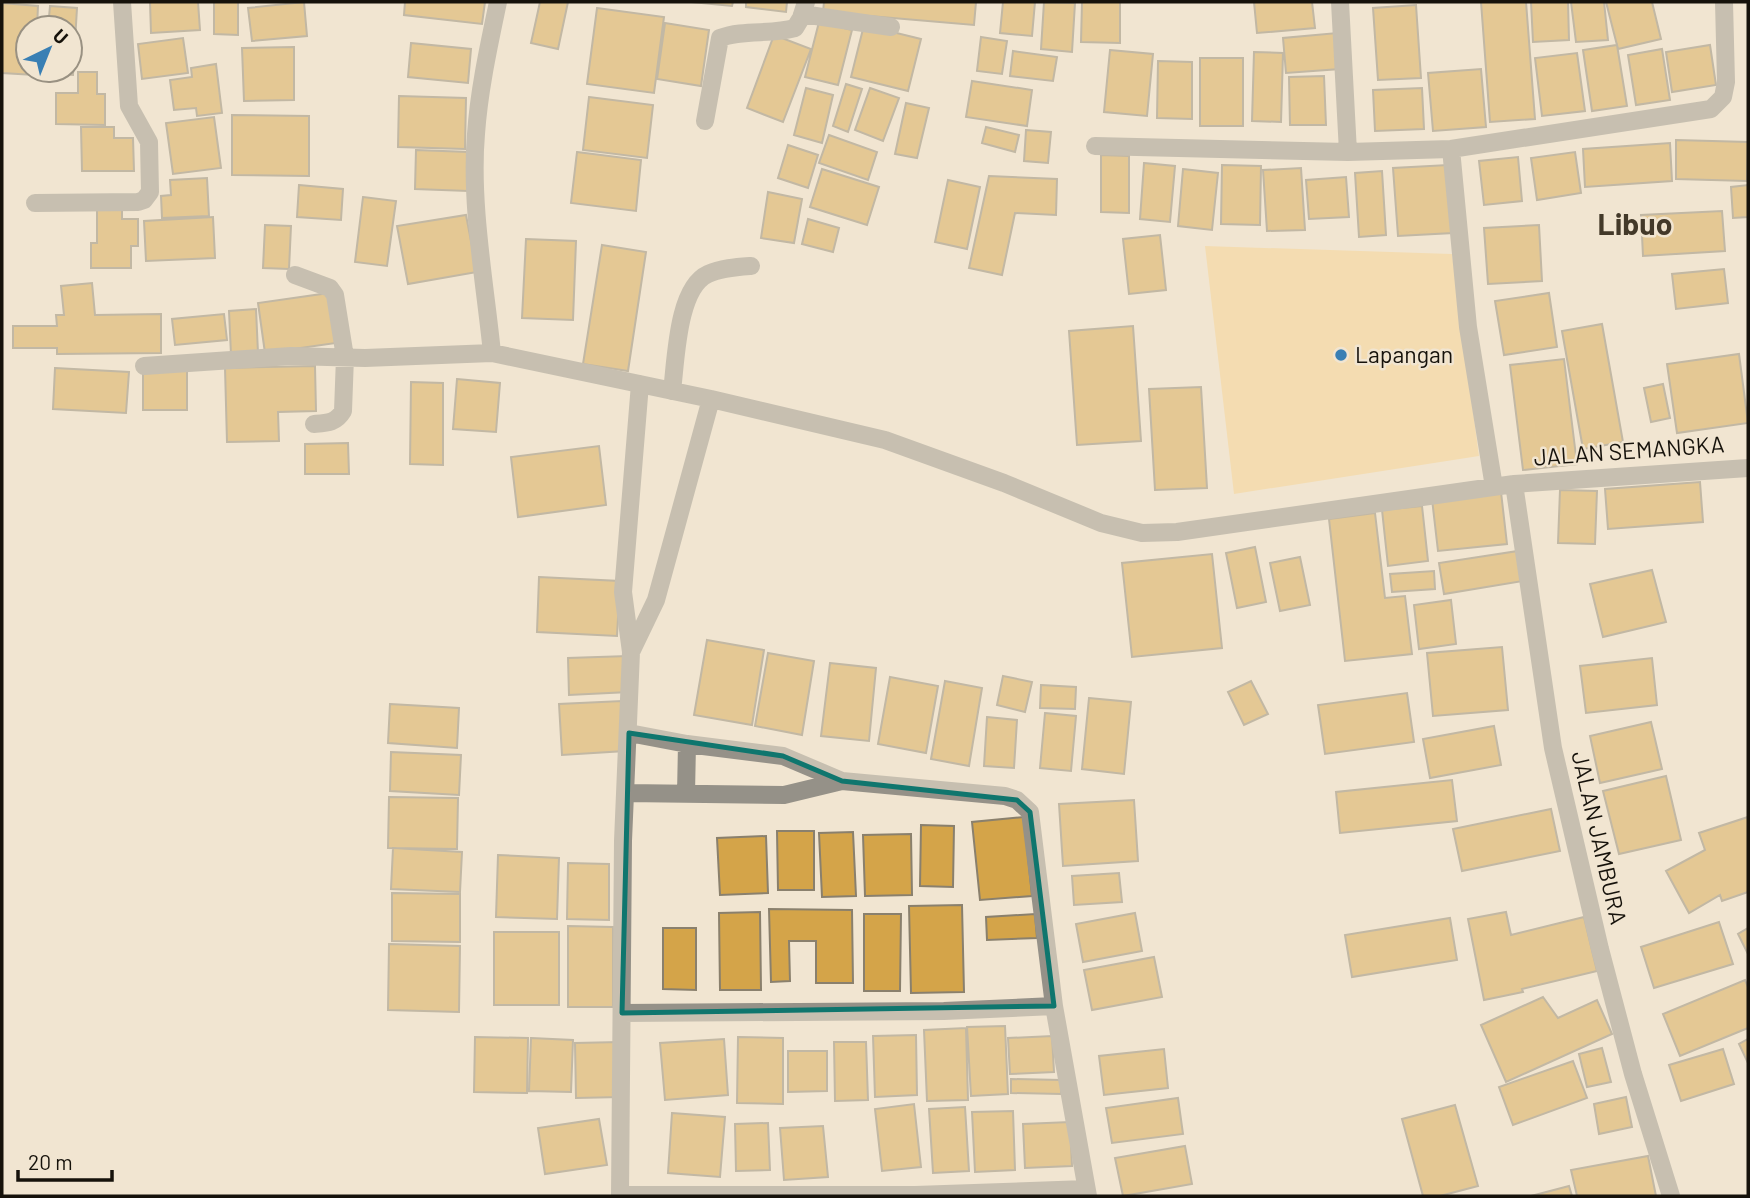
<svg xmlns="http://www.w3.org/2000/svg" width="1750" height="1198" viewBox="0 0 1750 1198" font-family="Barlow,sans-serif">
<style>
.garden{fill:#f8d18b}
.building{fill:#d4a449;stroke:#8a806d;stroke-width:2}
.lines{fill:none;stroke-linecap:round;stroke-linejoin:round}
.minor{stroke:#959188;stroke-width:18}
.marked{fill:none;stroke:#0f766e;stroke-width:5;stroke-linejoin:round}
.poi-dot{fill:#397fb4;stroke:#f1e5d1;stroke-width:2.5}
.labels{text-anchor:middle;stroke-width:5;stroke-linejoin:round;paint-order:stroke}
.poi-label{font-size:23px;fill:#16120b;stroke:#f1e5d1;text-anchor:start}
.street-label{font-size:23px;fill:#16120b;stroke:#f1e5d1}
.district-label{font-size:30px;font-weight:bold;fill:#433929;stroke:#f1e5d1}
</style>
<rect width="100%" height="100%" fill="#f1e5d1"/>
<path class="garden" d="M1205 246 1452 254 1479 456 1234 494Z"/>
<path class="building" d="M150 2H198L200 30 151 33Z
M214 2H238V35L214 34Z
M304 2 307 36 252 41 248 8Z
M405 2H485L482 24 404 15Z
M540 2H568L558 49 531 43Z
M691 2H733L732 6Z
M746 2H787L786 12 746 7Z
M824 2H976L974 25 823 12Z
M1003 2H1035L1032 36 1000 33Z
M1044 2 1075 3 1072 52 1041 49Z
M1082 2H1120V43L1081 42Z
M1254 2H1312L1315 28 1257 33Z
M1481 2H1526L1535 119 1490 122Z
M1531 2H1568L1569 40 1533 42Z
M1571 2H1604L1608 40 1576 42Z
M1606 2H1652L1661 39 1618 49Z
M2 3 38 6 37 28H28V70H34V75L2 73Z
M1416 5 1421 78 1378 80 1373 8Z
M50 6 77 8 73 75 46 73V70H70V28H48Z
M597 8 664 17 654 93 587 84Z
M819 22 852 30 838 85 805 77Z
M665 23 709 30 701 86 657 79Z
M864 25 921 39 908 91 851 77Z
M1337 33 1340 69 1286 73 1283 38Z
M774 35 811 49 783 122 747 108Z
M981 37 1007 41 1002 74 977 71Z
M183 38 188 73 142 79 138 44Z
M411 43 471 49 468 83 408 77Z
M1617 45 1627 106 1592 111 1583 50Z
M1710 45 1716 85 1672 92 1666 52Z
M294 47V100L244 101 242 48Z
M1662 49 1670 100 1636 105 1628 55Z
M1110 50 1153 54 1147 116 1104 112Z
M1013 51 1057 57 1053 81 1010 76Z
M1254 52 1283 53 1281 122 1252 121Z
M1577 53 1585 111 1542 116 1535 58Z
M1200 58H1243V126H1200Z
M1158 61 1192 62V119L1157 118Z
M216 64 222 113 197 116 196 108 174 110 170 80 192 77 191 68Z
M1481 69 1486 127 1433 131 1428 73Z
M78 72H97V94H105V125L56 124V93H78Z
M1324 76 1326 125H1290L1289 77Z
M972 81 1032 90 1027 126 966 117Z
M846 84 862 89 848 132 833 126Z
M806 88 833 95 822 143 794 135Z
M870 88 899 98 883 141 855 130Z
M1422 88 1424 129 1375 131 1373 90Z
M399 96 466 98 465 149 398 147Z
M589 97 653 105 647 158 583 150Z
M906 103 929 108 917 158 895 154Z
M232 115 309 116V176L232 175Z
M214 117 221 168 173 174 166 123Z
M81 127H114V138H133L134 171H82Z
M986 127 1019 135 1015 152 982 143Z
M1026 130 1051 132 1048 163 1024 161Z
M829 135 877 152 868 180 819 163Z
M1676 140 1748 142 1747 181 1676 179Z
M1670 143 1672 181 1585 187 1583 149Z
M788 145 818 155 808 188 778 178Z
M416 150 469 152 468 191 415 189Z
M577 152 641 160 636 211 571 203Z
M1575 152 1581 193 1537 200 1531 158Z
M1101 155 1129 156V213L1101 212Z
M1518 157 1522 201 1484 205 1479 161Z
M1144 163 1175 166 1170 222 1140 219Z
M1222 165 1261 166 1260 225 1221 224Z
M1448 165 1453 233 1398 236 1393 168Z
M1301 168 1305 230 1267 231 1263 170Z
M822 169 879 187 867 225 810 207Z
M1183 169 1218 173 1212 230 1178 226Z
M1382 171 1386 235 1359 237 1355 173Z
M989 176 1057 179 1056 215 1015 213 1002 275 969 268Z
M1346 177 1349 217 1309 219 1306 180Z
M207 178 209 216 162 218 161 196 171 195 170 180Z
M948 180 980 187 967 249 935 242Z
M299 185 343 189 341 220 297 217Z
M1748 185V217L1733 218 1731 187Z
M768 192 802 199 794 243 761 238Z
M363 197 396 201 387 266 355 262Z
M97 210H122V219H138V246H131V268H91V243H97Z
M1722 211 1725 251 1643 256 1641 215Z
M466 215 477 272 408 284 397 226Z
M213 217 215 258 146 261 144 221Z
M808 219 839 228 833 252 802 244Z
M265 225 291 226 289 269 263 268Z
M1539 225 1542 281 1488 284 1484 228Z
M1160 235 1166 290 1129 294 1123 239Z
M526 239 576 241 573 320 522 318Z
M602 245 646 252 628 371 583 364Z
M1724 269 1728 303 1676 309 1672 274Z
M92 283 95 315 161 314V353L57 354V348H13V326H57L56 315H64L61 286Z
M329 293 336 343 265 353 258 303Z
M1549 293 1557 347 1504 355 1495 301Z
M256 309 258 353 231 355 229 311Z
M224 314 227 340 175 345 172 319Z
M1602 324 1623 442 1583 449 1562 331Z
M1133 326 1141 441 1077 445 1069 331Z
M1739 354 1748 423 1677 433 1667 364Z
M1564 359 1577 464 1523 470 1510 365Z
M315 366 316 411 278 412 279 441 227 442 225 368Z
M55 368 129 372 126 413 53 409Z
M143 369H187V410H143Z
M457 379 500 383 496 432 453 429Z
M411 382 443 383V465L410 464Z
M1663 384 1670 418 1651 422 1644 388Z
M1201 387 1207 488 1155 490 1149 389Z
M348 443 349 474H305V444Z
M599 446 606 505 518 517 511 457Z
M1700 482 1703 522 1608 529 1605 489Z
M1560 490 1597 491 1595 544 1558 543Z
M1501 492 1507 544 1438 551 1432 499Z
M1422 506 1428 561 1388 566 1382 510Z
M1375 513 1385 598 1405 596 1412 654 1345 661 1329 519Z
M1255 547 1266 602 1237 608 1226 553Z
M1518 551 1523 581 1444 594 1439 563Z
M1212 554 1222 648 1132 657 1122 563Z
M1300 557 1310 605 1280 611 1270 563Z
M1652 570 1666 622 1603 637 1590 584Z
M1434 571 1435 589 1392 592 1390 574Z
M539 577 620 581 617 636 537 632Z
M1451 600 1456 644 1419 649 1414 605Z
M707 640 764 650 752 725 694 715Z
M1502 647 1508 710 1433 716 1427 653Z
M768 653 814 661 802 735 755 726Z
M628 656 629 692 569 695 568 658Z
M1652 658 1657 705 1586 713 1580 666Z
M830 663 876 668 869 741 821 736Z
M1003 676 1032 682 1025 712 997 705Z
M890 677 938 686 926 753 878 744Z
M945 681 982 688 969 766 931 759Z
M1251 681 1268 714 1244 725 1228 692Z
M1041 685 1076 687 1075 709 1040 708Z
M1407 693 1414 742 1325 754 1318 705Z
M1089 698 1131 702 1124 774 1082 769Z
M622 701 625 751 562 755 559 704Z
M390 704 459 708 457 748 388 743Z
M1045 713 1076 716 1071 771 1040 768Z
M987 717 1017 720 1014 768 984 766Z
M1651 722 1662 769 1600 783 1590 736Z
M1494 726 1501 765 1430 778 1423 739Z
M391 752 461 755 459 795 390 791Z
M1666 776 1681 840 1619 854 1603 791Z
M1452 780 1457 821 1340 833 1336 792Z
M389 797 458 798 457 849 388 848Z
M1134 800 1138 861 1063 866 1059 804Z
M1551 809 1560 851 1462 871 1453 829Z
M1024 817 1032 896 980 900 972 822Z
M1748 817V892L1722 901 1720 895 1689 913 1666 871 1705 850 1699 833Z
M921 825 954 826 953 887 920 886Z
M777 831H814V890H778Z
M853 832 856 896 822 897 819 833Z
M911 834 912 895 865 896 863 835Z
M766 836 768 893 720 895 717 838Z
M393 848 462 852 460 892 391 889Z
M498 855 559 858 557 919 496 917Z
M568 863 609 864V920L567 919Z
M1119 873 1122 902 1074 905 1072 876Z
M392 893 460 894V942L392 941Z
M962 905 964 992 911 993 909 906Z
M769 909 852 910 853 983H816V941H789L790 981 771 982Z
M760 912 761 990H720L719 913Z
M1506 912 1511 935 1584 917 1597 971 1522 989 1523 992 1484 1000 1468 919Z
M1135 913 1142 951 1083 962 1076 924Z
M864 914H901L900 991H864Z
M1035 914 1037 938 987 940 986 917Z
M1450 918 1457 960 1352 977 1345 935Z
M1719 922 1733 964 1654 988 1641 947Z
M568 926 613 927V1007H568Z
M663 928H696V990L663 989Z
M1748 928V954L1738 934Z
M494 932H559V1005H494Z
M389 944 460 946 459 1012 388 1010Z
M1154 957 1162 997 1092 1010 1084 970Z
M1745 980 1748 987V1028L1680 1056 1663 1014Z
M1543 997 1558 1018 1597 1000 1612 1034 1506 1082 1481 1025Z
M1005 1026 1008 1094 971 1096 967 1027Z
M966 1028 968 1100 927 1101 924 1030Z
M916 1035 917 1095 875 1097 873 1036Z
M1052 1036 1054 1072 1010 1074 1008 1038Z
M475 1037 528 1038 527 1093 474 1092Z
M738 1037 783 1038V1104L737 1103Z
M531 1038 573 1040 571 1092 529 1091Z
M724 1039 728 1095 665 1100 660 1043Z
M1748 1039V1063L1739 1044Z
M620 1042 621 1097 576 1098 575 1043Z
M834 1042H866L868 1100 835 1101Z
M1602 1048 1611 1082 1587 1087 1579 1054Z
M1164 1049 1168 1088 1104 1095 1099 1056Z
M1723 1049 1734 1084 1681 1101 1669 1065Z
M788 1051H827V1091L788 1092Z
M1573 1061 1587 1098 1513 1125 1499 1087Z
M1011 1079 1061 1080V1094L1011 1093Z
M1626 1097 1632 1127 1599 1134 1594 1104Z
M1178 1098 1183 1134 1112 1143 1106 1108Z
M914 1104 921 1167 882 1171 875 1109Z
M1455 1105 1478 1186 1440 1196H1423L1402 1119Z
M965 1107 969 1171 933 1173 929 1109Z
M1013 1111 1015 1170 975 1172 972 1112Z
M672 1113 725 1117 720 1177 668 1173Z
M599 1119 607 1165 545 1174 538 1128Z
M1070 1122 1072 1166 1025 1168 1023 1124Z
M768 1123 770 1170 736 1171 735 1124Z
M823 1126 828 1177 784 1180 780 1128Z
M1185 1146 1192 1184 1123 1196 1115 1158Z
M1648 1156 1656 1196H1577L1571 1170Z
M1569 1186 1572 1196H1531Z"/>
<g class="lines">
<path class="minor" d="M498 2C489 45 479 90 476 134 470 203 485 283 492 353L711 399 885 440 1004 483 1101 523 1142 533 1177 532 1514 484 1748 468
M1340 2 1348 152
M802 14 891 27
M705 121 720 38C744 29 771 35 795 28L801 18 806 2
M1095 146 1348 152 1451 149 1711 109 1723 97 1726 82 1724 2
M1451 149 1468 327 1494 487
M35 203 138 202 144 200 150 192 149 142 129 106 122 2
M295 275 330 288 335 295 345 357 343 411C336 423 327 423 314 424
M144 366 291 356 365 358 492 353
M640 384 623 592 631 652 623 841 620 1195H915L1086 1189
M672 391C676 361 677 288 708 274 721 268 737 267 751 266
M1514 484 1553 748 1600 949 1633 1074 1671 1196
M631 652 656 600 711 399
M629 733 687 744 783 756 842 781 1005 796 1017 800 1030 812 1054 1006 1088 1196
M626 793 784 795 842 781
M686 794 687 744
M622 1013 944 1011 1054 1006"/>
</g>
<path d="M0 0H1750V1198H0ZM629 733 783 756 842 781 1017 800 1030 812 1054 1006 622 1013Z" fill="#f1e5d1" fill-opacity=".55" fill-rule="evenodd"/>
<path class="marked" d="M629 733 783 756 842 781 1017 800 1030 812 1054 1006 622 1013Z"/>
<circle class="poi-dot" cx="1341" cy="355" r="7"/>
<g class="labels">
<g class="poi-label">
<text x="1355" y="363">Lapangan</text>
</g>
<g class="street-label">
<text transform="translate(1629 451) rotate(-4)" y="8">JALAN SEMANGKA</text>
<text transform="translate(1599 838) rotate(77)" y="8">JALAN JAMBURA</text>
</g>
<g class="district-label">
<text x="1635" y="235">Libuo</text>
</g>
</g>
<rect width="1750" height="1198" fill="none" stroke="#16120b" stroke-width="7"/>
<g transform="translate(49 49) rotate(43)"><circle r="33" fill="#f1e5d1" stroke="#999182" stroke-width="2"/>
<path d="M0-5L12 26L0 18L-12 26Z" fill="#397fb4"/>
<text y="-10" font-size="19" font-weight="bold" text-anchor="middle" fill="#16120b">U</text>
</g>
<path d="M18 1170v10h94v-10" fill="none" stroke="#16120b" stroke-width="3.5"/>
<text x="28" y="1170" font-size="21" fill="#16120b" stroke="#f1e5d1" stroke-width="5" paint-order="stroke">20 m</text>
</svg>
